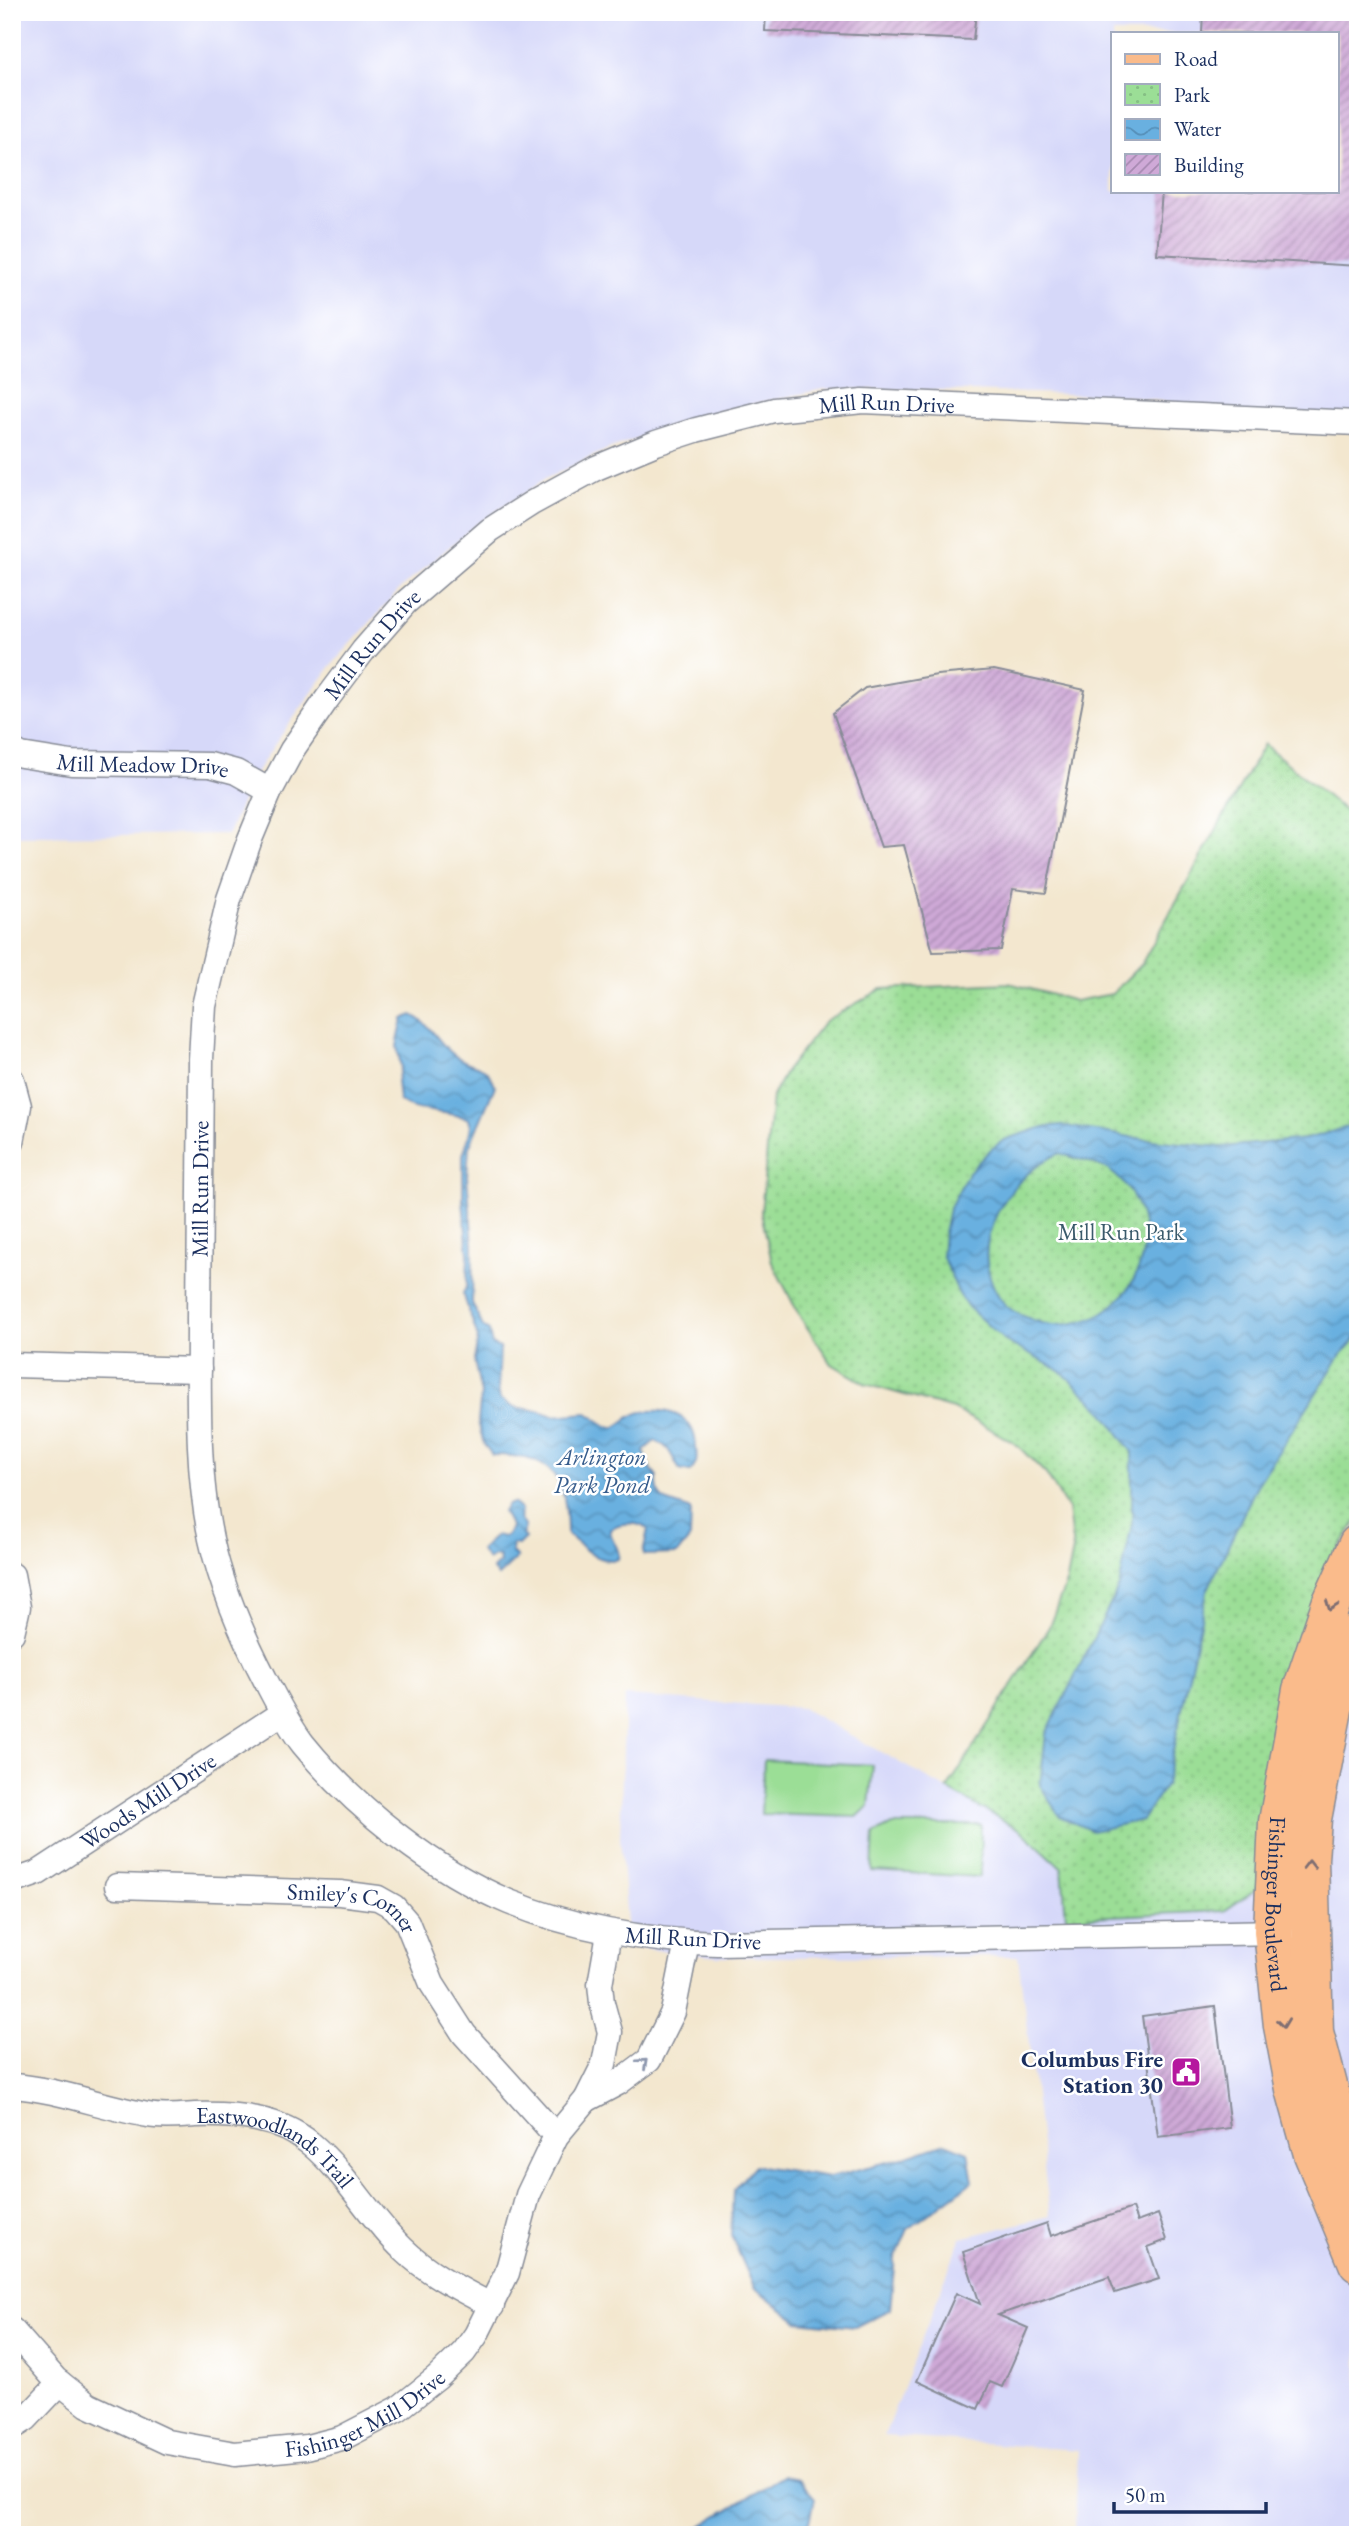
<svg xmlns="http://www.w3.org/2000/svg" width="1370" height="2547" viewBox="0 0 1370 2547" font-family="'EB Garamond',serif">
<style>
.built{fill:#d6d8f9;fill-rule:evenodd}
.park{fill:url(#park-dots);stroke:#5b867a;stroke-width:2}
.garden{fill:#9bde96;stroke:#5b867a;stroke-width:2}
.water{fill:url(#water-waves);stroke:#42709f;stroke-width:2;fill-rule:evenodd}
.building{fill:url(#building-hatch)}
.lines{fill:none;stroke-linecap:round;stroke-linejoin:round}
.minor-casing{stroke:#878b96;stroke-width:27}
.primary-casing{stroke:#878b96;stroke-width:41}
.minor{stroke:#fff;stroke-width:24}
.primary{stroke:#fabb8b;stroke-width:38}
.oneway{stroke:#7f6e72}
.oneway2{stroke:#8d97ae}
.labels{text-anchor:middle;stroke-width:5;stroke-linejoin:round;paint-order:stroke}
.street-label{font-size:23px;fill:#1b2f5e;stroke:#fff}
.park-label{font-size:23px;fill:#3b5b6c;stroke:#fff}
.poi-label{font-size:23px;font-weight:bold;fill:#1b2f5e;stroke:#fff;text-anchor:end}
.water-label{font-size:24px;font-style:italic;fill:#365c8c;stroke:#fff}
</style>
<defs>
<pattern id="park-dots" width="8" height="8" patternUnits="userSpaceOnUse" patternTransform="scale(1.75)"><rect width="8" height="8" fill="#9bde96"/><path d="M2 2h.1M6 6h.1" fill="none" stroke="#85bf84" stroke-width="1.8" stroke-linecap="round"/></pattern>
<pattern id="water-waves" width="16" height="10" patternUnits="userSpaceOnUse" patternTransform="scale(1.75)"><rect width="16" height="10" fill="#69b0e0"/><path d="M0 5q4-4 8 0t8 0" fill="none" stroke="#5690b9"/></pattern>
<pattern id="building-hatch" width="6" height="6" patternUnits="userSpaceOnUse" patternTransform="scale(1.75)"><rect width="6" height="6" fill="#cfa9d7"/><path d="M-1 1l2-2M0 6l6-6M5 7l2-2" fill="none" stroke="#a78ab2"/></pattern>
</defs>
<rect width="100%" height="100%" fill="#fff"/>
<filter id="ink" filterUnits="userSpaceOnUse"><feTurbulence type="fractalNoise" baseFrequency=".0143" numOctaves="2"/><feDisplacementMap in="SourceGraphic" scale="14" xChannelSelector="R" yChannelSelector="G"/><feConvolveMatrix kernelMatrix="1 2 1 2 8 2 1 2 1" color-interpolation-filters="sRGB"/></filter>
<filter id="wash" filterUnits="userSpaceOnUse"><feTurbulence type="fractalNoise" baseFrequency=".00686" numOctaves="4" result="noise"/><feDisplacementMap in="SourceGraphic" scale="28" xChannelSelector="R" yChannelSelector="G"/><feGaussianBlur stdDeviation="1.57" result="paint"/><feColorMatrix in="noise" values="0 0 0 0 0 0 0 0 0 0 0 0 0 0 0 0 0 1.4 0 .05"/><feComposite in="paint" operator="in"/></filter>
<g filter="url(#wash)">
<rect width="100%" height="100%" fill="#f3e7cf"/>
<path class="built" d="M12 12H1358V423L1298 420 1124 396 940 390 824 389 702 415 608 449 547 478 474 526 400 589 331 666 275 744 251 780 228 834 12 836ZM1113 33H1337V191H1113Z
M1358 1633V2535H1075L1078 2450 884 2436 961 2238 1050 2216 1018 1956 718 1957 629 1947 620 1837 625 1696 802 1708 1022 1831 1062 1868 1066 1918 1261 1886 1310 1933Z"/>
<path class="park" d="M1264 744 1358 822V1519L1338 1550 1261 1886 1224 1911 1066 1918 1062 1868 1022 1831 947 1789 1049 1627 1067 1580 1073 1550 1068 1509 1046 1474 1017 1445 987 1427 953 1409 866 1384 832 1364 800 1317 772 1262 761 1213 772 1096 786 1071 825 1021 882 989 1009 983 1075 1001 1112 994 1142 963Z"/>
<path class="garden" d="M764 1760 873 1765 869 1806 857 1817 761 1814Z
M892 1825H981L980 1877 872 1871 874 1834Z"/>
<path class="water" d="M412 1015C433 1024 441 1050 462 1060 479 1069 487 1064 495 1086L469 1147 467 1176 473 1246 472 1303 483 1327 489 1331 492 1345 500 1348 498 1389 500 1399 513 1407 540 1411 553 1416 587 1413 607 1426 614 1428C624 1423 630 1414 642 1412 669 1407 695 1416 696 1447 697 1458 698 1464 690 1472L680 1470C671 1457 671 1446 655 1441L644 1450 648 1465 657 1476C656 1507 669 1500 691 1510L690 1538 677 1554 645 1555 643 1553 648 1529C638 1522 619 1521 610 1530 610 1540 621 1548 618 1559 594 1564 584 1547 567 1534 567 1475 552 1455 492 1455L484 1444 478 1422 481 1394 474 1360 478 1338 463 1293 467 1286 468 1254 463 1201V1155L469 1136 471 1125 469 1119C451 1110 410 1114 399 1100L397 1081 401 1067 397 1046 403 1019Z
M1358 1124V1336L1340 1356 1256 1487 1207 1591 1166 1784 1142 1820 1092 1831 1059 1816 1040 1785 1046 1734 1119 1587 1132 1524V1452L1102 1410 1062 1372 1005 1341 968 1307 959 1294 942 1255 944 1233 949 1209 968 1173 990 1150 1004 1140 1040 1128 1060 1125 1143 1139 1221 1147 1306 1139ZM1060 1153C1075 1159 1097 1162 1110 1171 1170 1215 1146 1311 1074 1323 1059 1326 1047 1326 1033 1320 1020 1315 1010 1311 1002 1301 988 1282 983 1257 989 1235 998 1199 1027 1167 1060 1153Z
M513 1503 521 1510 519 1519 525 1527 522 1535 525 1538 518 1545 512 1544 511 1552 517 1558 498 1576 492 1569 500 1563 499 1556H494L488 1560 480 1550 496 1535 503 1537 508 1534 511 1527 503 1512 507 1505Z
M945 2143 968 2152 973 2181 908 2229 895 2258 890 2309 855 2327 798 2321 754 2287 731 2235 733 2190 755 2165 830 2177 899 2159Z
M783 2476 798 2479 815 2498 810 2522 803 2535H686Z"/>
<g id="blocks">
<path class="building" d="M766 12H976L973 40 765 31Z
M1203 12H1358V266L1157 254 1162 191H1337V33H1202Z
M994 670 1085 690 1046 893 1013 889 1001 950 933 952 904 845 881 847 833 713 865 688 937 675Z
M1215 2006 1230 2128 1158 2137 1142 2016Z
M1132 2208 1137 2222 1158 2214 1167 2240 1148 2247 1159 2279 1115 2293 1109 2277 998 2315 1028 2328 1002 2387 990 2382 978 2409 917 2381 956 2293 980 2304 963 2252 1047 2223 1051 2236Z"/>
</g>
</g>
<g filter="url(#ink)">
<use href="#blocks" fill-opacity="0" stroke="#878b96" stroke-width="2"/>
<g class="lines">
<g class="minor-casing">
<g id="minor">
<path id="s1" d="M12 750 21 755 71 763 210 765 236 772 270 791"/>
<path d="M12 1080 19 1106 12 1142"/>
<path d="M12 1365 199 1370"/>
<path d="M12 1575 18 1607 12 1633"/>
<path id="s2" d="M12 1882 38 1873 282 1713"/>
<path id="s3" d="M117 1886 340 1893 378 1898 394 1907 407 1922 432 1984 464 2034 556 2136"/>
<path id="s4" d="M1285 1932 717 1943C645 1941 576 1929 509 1902 434 1871 354 1807 303 1744 289 1726 278 1704 267 1683 243 1637 222 1590 211 1539 196 1470 199 1391 199 1320 200 1233 200 1146 201 1059L204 1006 229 899 250 839 270 791 292 750 327 699 363 651 405 603 490 530 532 503 596 468 656 443 696 430 774 410 863 401 1358 423"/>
<path id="s5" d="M12 2086C58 2089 102 2107 148 2115 163 2118 180 2116 195 2115 236 2114 279 2117 311 2144 347 2174 369 2217 403 2249 429 2274 460 2289 492 2306"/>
<path d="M586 2100 618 2083 649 2060 673 2012 687 1942"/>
<path id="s6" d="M12 2330 55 2379 88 2405 167 2442 235 2454 307 2447 342 2438 398 2409 437 2378 464 2352 476 2335 507 2273 528 2195 556 2136 586 2100 604 2064 610 2032 602 2003 600 1984 609 1933"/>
<path d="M12 2428 26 2419 60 2383"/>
</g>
</g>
<g class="primary-casing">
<g id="primary">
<path id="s7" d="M1358 1544 1331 1604 1302 1690 1278 1822 1273 1931 1283 2026 1295 2089 1313 2154 1358 2263"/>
<path d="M1358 1633 1334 1704 1312 1819 1309 1859 1314 2032 1338 2124 1358 2175"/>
</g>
</g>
<use href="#minor" class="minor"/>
<use href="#primary" class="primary"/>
</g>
<defs><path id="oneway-chevron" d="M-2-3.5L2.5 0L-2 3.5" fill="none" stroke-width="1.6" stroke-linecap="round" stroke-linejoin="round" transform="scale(1.75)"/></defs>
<g class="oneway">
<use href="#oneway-chevron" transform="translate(1331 1606) rotate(110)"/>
<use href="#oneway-chevron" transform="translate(1309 1865) rotate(-90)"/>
<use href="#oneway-chevron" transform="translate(1283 2023) rotate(83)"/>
</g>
<use class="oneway2" href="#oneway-chevron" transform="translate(643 2063) rotate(-42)"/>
</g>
<defs>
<g id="civic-square" transform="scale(1.575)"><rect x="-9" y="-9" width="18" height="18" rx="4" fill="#b5179e" stroke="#fff"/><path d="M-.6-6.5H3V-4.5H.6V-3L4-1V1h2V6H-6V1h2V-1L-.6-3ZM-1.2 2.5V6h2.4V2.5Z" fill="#fff"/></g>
</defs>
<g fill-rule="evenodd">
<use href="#civic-square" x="1186" y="2072"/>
</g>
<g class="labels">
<g class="street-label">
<text dy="8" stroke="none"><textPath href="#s4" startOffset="2796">Mill Run Drive</textPath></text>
<text dy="8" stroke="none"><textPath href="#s4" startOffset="2208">Mill Run Drive</textPath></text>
<text dy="8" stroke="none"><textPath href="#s1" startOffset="133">Mill Meadow Drive</textPath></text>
<text dy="8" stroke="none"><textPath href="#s4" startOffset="1620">Mill Run Drive</textPath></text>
<text dy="8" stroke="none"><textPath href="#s2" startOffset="159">Woods Mill Drive</textPath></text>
<text dy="8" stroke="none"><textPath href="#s7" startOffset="373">Fishinger Boulevard</textPath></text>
<text dy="8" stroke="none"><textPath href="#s3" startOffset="240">Smiley's Corner</textPath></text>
<text transform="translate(693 1938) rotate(3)" y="8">Mill Run Drive</text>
<text dy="8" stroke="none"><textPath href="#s5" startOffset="276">Eastwoodlands Trail</textPath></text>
<text dy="8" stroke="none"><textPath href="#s6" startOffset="402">Fishinger Mill Drive</textPath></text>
</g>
<g class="park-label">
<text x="1121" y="1240">Mill Run Park</text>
</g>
<g class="poi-label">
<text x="1163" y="2067">Columbus Fire<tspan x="1163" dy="26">Station 30</tspan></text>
</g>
<g class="water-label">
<text x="602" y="1465">Arlington<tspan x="602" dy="28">Park Pond</tspan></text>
</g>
</g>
<rect width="1370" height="2547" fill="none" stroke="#fff" stroke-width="42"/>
<rect x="1111" y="32" width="228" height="161" fill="#ffffff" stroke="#a4acbf" stroke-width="2"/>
<rect x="1125" y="54" width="35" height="10" fill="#fabb8b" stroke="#a4acbf" stroke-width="2"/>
<text x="1174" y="66" font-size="21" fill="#1b2f5e">Road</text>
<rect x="1125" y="84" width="35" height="21" fill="url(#park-dots)" stroke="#a4acbf" stroke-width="2"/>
<text x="1174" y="102" font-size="21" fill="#1b2f5e">Park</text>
<rect x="1125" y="119" width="35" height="21" fill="url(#water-waves)" stroke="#a4acbf" stroke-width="2"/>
<text x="1174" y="136" font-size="21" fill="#1b2f5e">Water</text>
<rect x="1125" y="154" width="35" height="21" fill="url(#building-hatch)" stroke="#a4acbf" stroke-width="2"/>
<text x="1174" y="172" font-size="21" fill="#1b2f5e">Building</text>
<path d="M1114 2502v10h152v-10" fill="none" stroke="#1b2f5e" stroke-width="3.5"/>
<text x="1125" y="2502" font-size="21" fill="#1b2f5e" stroke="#ffffff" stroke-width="5" paint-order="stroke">50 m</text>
</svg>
